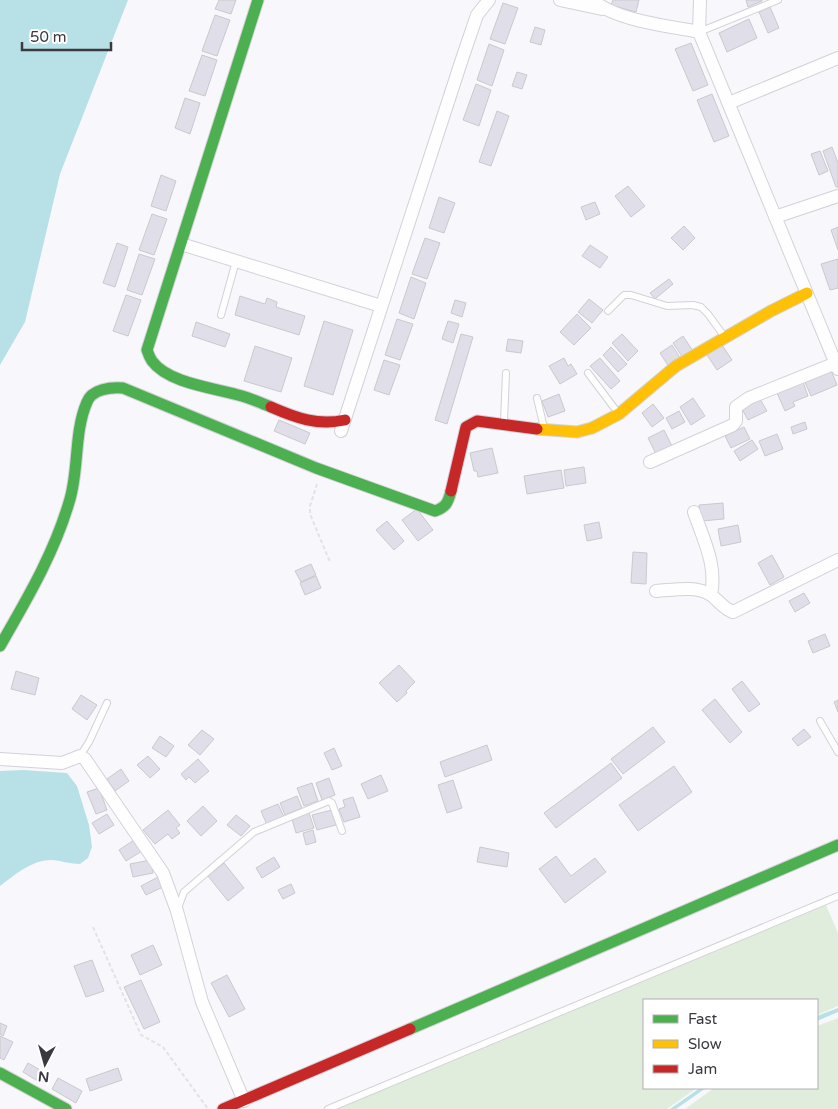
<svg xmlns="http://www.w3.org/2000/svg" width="838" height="1109" viewBox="0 0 838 1109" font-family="'Varela Round',sans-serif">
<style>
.green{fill:#e1eddc}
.water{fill:#b8e0e7}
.building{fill:#e0dee8;stroke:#cac9ce}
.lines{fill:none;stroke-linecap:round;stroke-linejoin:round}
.lane-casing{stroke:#d3d2d7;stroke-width:8}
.street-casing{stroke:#d3d2d7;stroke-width:14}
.fast-casing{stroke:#d3d2d7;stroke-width:13}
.slow-casing{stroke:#d3d2d7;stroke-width:13}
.jam-casing{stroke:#d3d2d7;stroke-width:13}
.path{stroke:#e3e3e4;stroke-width:2;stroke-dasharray:4 2.5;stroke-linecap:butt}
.lane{stroke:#fefeff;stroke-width:6}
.street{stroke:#fefeff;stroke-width:12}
.fast{stroke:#4caf50;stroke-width:11}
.slow{stroke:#ffc107;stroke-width:11}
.jam{stroke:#c62828;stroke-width:11}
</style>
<rect width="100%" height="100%" fill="#f8f7fc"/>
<path class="green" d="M826 905 838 933V1006L817 1015V1000H644V1088H697L667 1109H337Z
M838 1018V1109H685L714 1088H817V1026Z"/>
<path class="water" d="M0 0H128L60 174 25 322 0 365Z
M23 770 67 773 77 786 89 825 92 847 88 858 80 864C71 864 62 861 53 860 32 859 15 875 0 886V771Z
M838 1008V1012L817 1021V1016Z
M700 1088H706L676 1109H670Z"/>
<path class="building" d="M219 0H236L231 14 215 9Z
M613 0H639L636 12 611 5Z
M746 0H762V1L748 7Z
M503 3 518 8 505 44 490 39Z
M770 7 779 28 768 33 759 12Z
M215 15 230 20 217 56 202 51Z
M749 19 757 38 727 52 719 33Z
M535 27 545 30 541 45 530 42Z
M691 43 708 85 693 91 675 49Z
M489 44 504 50 492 86 477 80Z
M202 55 217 60 205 96 189 91Z
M517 72 527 75 522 89 512 86Z
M476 84 491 90 479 126 463 120Z
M712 94 729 136 714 142 697 100Z
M185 98 200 103 190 134 175 128Z
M497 111 509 116 491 166 479 162Z
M832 147 838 163V187H836L823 151Z
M820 151 828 171 819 175 811 154Z
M161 175 176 181 166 211 151 206Z
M628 186 645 206 631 217 615 196Z
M439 197 455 203 444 233 429 228Z
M595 202 600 214 586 220 581 207Z
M152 214 167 219 154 255 139 250Z
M684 226 695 238 683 250 671 238Z
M838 227V250L831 230Z
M425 238 440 243 427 279 412 274Z
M117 243 128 247 115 287 103 283Z
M590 245 608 257 600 268 582 256Z
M139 254 155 259 142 295 127 290Z
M838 259V288L830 290 821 264Z
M411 277 426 283 414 319 399 313Z
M669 279 673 284 655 299 650 293Z
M126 295 141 300 128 336 113 331Z
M240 296 265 304 267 298 277 302 276 307 305 316 299 335 235 315Z
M589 299 603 310 592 323 578 312Z
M455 300 466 303 462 317 451 313Z
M577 314 591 328 574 345 560 332Z
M397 319 413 324 400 360 385 355Z
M324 321 353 330 333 395 304 386Z
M448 321 459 324 453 343 442 339Z
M196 322 230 334 225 347 192 336Z
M461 334 473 337 447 424 435 420Z
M622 334 638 351 628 361 612 343Z
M683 336 693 351 683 358 673 343Z
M508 339 523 341 521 353 506 351Z
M672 345 681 359 669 367 660 353Z
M722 345 732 360 717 370 707 355Z
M255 346 292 358 281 392 244 381Z
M611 347 627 364 618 372 603 355Z
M564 358 568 366 571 364 577 374 560 384 549 366Z
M600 358 620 381 611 389 590 366Z
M384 360 400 365 389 395 374 390Z
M831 370 837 385 811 396 804 380Z
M803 382 808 396 793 402 795 406 785 411 777 393Z
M559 394 565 411 548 417 542 401Z
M693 398 705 416 691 425 680 407Z
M760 399 767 411 748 420 742 409Z
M653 404 664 418 652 427 642 413Z
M679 411 685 422 672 429 666 418Z
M279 420 310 433 305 444 274 431Z
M805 422 807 429 793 434 791 427Z
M744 427 750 439 731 448 725 436Z
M664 430 672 446 656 454 648 438Z
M777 434 783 449 765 456 759 441Z
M752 440 758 449 740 461 734 451Z
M492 448 498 473 478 477 477 471H474L470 453Z
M584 467 586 483 566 486 564 470Z
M561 470 564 488 527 494 524 476Z
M723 503 724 519 701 521 699 505Z
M417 509 433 530 418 541 402 520Z
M387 521 404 541 394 550 376 530Z
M599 522 602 538 587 541 584 525Z
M738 525 741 542 721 546 718 529Z
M633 552 647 553 646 584 631 583Z
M772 555 784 577 770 585 758 563Z
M311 564 316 575 301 582 295 571Z
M316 576 321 588 305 595 300 583Z
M804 593 810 603 795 612 789 601Z
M825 634 830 646 813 653 808 641Z
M399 665 415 682 406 691 407 693 397 702 379 683Z
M16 671 39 678 35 695 11 689Z
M742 681 760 704 749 712 732 689Z
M81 695 97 705 87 720 72 709Z
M715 699 742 732 730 743 702 710Z
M838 700V712L834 702Z
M653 727 665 742 623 774 611 759Z
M804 729 811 737 798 746 792 739Z
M202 730 214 739 200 755 188 745Z
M160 736 174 746 166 757 152 748Z
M487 745 492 760 445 777 440 762Z
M334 748 342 766 332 770 324 753Z
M148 756 160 769 150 778 137 765Z
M198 759 209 771 195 783 189 777 186 780 181 774Z
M611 763 622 778 556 828 544 813Z
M674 766 692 792 638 831 619 805Z
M121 769 129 781 115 791 107 779Z
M381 775 388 791 368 799 361 784Z
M329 778 335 795 322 800 316 783Z
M453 780 462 808 447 813 438 785Z
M312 783 318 801 304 806 297 788Z
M99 788 107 810 96 814 87 792Z
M297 796 302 808 285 815 280 803Z
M353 797 360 817 344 822 339 809 345 807 343 800Z
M278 804 284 817 267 825 261 811Z
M203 806 217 821 201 836 187 821Z
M168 810 180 825 176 828 180 833 172 839 168 834 155 844 143 830Z
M332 810 336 825 317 830 312 815Z
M309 813 314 828 296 833 292 819Z
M107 814 114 825 99 834 92 823Z
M236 815 250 826 241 836 227 825Z
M313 830 316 842 306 845 303 833Z
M134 840 142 851 126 861 119 850Z
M480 847 509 853 507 867 477 862Z
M556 856 571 876 595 858 606 872 565 903 539 869Z
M274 857 280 867 262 878 256 868Z
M150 860 153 873 133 877 130 864Z
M224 863 244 888 228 901 208 876Z
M160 876 165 886 146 895 141 886Z
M291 884 295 893 283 899 278 890Z
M153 945 162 965 140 975 131 955Z
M92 960 104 991 86 997 74 966Z
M227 975 245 1009 229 1017 211 983Z
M141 980 160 1022 144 1029 124 987Z
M0 1023 7 1026 3 1036 0 1034Z
M0 1036 13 1042 4 1060 0 1058Z
M28 1063 47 1074 41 1083 23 1072Z
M118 1068 122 1080 90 1091 86 1079Z
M58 1078 82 1091 76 1103 52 1089Z"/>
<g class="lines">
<g class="lane-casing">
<path id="lane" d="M699 32 778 0
M608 311 624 295H631L667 306 693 305 701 307 708 314 724 336
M221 315 236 261
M588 373 618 413
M537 398 544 428
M504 422 506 373
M820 721 838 752
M80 756 89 742 107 703
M178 908 184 892 254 832 329 801 332 803 342 831
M328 1109 838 896"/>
</g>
<g class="street-casing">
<path id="street" d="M560 0 602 9
M592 0C620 22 665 25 699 32
M700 0 699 32 838 369
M729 103 838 58
M775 217 838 196
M181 244 381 306
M341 431 462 59 477 15 489 0
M650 462 733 425 736 421V407L749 398 836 363
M694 512C704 541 717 565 711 595
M656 591C674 590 696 585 711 595 719 601 724 609 733 612L838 560
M0 759 62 763 80 756 85 759 163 873 177 911 202 1002 244 1101"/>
</g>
<g class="fast-casing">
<path id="fast" d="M258 0 147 350C148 353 150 358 152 361 169 384 216 388 242 396 252 399 261 403 271 407
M0 646C27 599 55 552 70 499 79 468 74 432 87 402 92 389 111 387 123 388L316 468 435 511C446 507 448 503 451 491
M410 1029 838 845
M0 1073 66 1109"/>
</g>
<g class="slow-casing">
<path id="slow" d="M537 429 577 432 592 428 619 414 676 366 771 311 807 293"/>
</g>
<g class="jam-casing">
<path id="jam" d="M271 407C296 418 318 426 345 420
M451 491 466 427 477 421 537 429
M223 1109 410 1029"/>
</g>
<path class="path" d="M317 484 310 506V514L330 562
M93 927 141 1035 163 1047 208 1109"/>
<use href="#lane" class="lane"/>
<use href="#street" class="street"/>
<use href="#fast" class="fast"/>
<use href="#slow" class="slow"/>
<use href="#jam" class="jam"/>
</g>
<rect x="643" y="999" width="175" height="90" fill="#ffffff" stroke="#b0b0b2"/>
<rect x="653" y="1015" width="25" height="8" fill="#4caf50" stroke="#b0b0b2"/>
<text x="688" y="1024" font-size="15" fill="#3a393f">Fast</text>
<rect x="653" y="1040" width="25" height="8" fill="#ffc107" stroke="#b0b0b2"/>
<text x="688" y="1049" font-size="15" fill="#3a393f">Slow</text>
<rect x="653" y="1065" width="25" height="8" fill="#c62828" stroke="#b0b0b2"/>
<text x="688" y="1074" font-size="15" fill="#3a393f">Jam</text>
<g transform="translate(45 1064) rotate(186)" stroke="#ffffff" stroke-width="4" paint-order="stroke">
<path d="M0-4L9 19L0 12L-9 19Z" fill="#3a393f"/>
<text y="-8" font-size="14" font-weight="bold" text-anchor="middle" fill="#3a393f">N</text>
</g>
<path d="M22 42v8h89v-8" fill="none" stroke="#3a393f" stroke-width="2.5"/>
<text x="30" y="42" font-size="15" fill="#3a393f" stroke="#ffffff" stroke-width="4" paint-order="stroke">50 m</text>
</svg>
